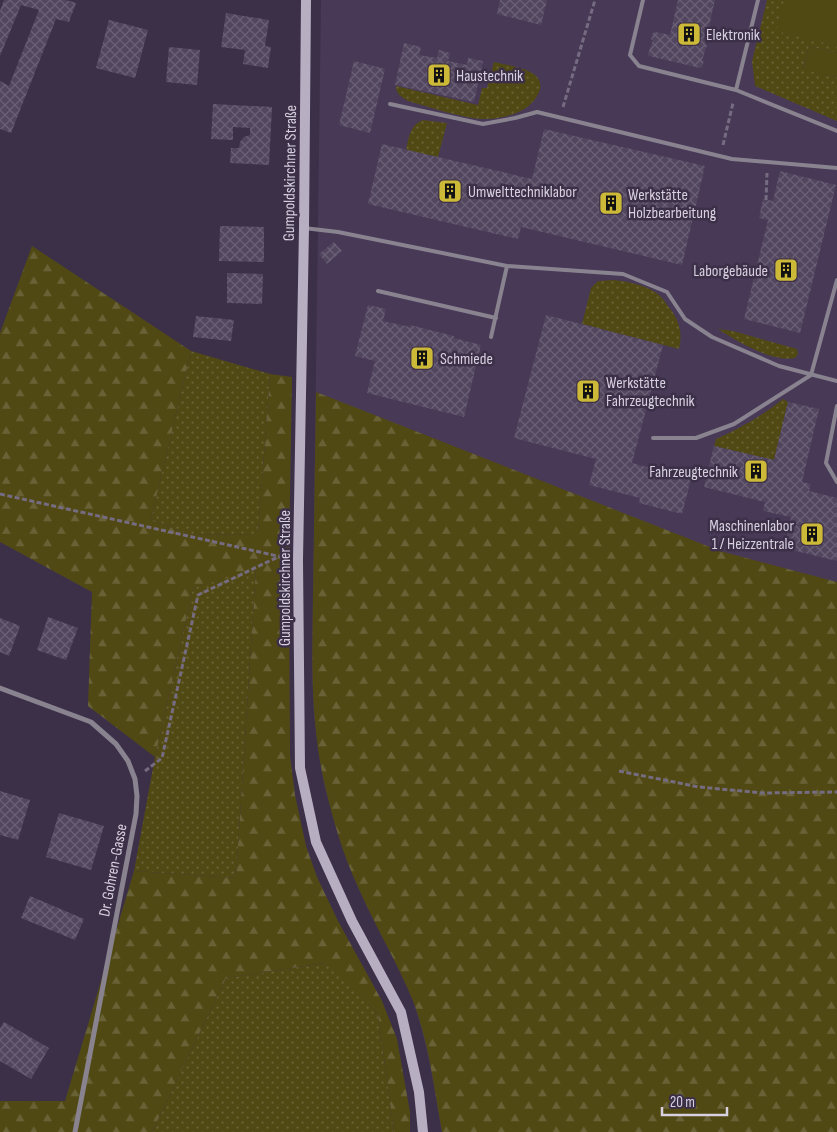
<svg xmlns="http://www.w3.org/2000/svg" width="837" height="1132" viewBox="0 0 837 1132" font-family="'Sofia Sans Condensed',sans-serif">
<style>
.built{fill:#483957}
.grass{fill:url(#grass-dots)}
.forest{fill:url(#forest-firs)}
.pitch{fill:#514914}
.building{fill:url(#building-cross-hatch)}
.lines{fill:none;stroke-linecap:round;stroke-linejoin:round}
.path{stroke:#766c81;stroke-width:3;stroke-dasharray:5 2.5;stroke-linecap:butt}
.service{stroke:#898390;stroke-width:4}
.minor{stroke:#898390;stroke-width:5}
.secondary{stroke:#b8aec2;stroke-width:10}
.labels{text-anchor:middle;stroke-width:5;stroke-linejoin:round;paint-order:stroke}
.poi-label{font-size:16px;fill:#d7d0df;stroke:#3c3048;text-anchor:start}
.street-label{font-size:16px;fill:#d7d0df;stroke:#3c3048}
</style>
<defs>
<pattern id="grass-dots" width="8" height="8" patternUnits="userSpaceOnUse" patternTransform="scale(1.25)"><rect width="8" height="8" fill="#514914"/><path d="M2 2h.1M6 6h.1" fill="none" stroke="#696236" stroke-width="1.8" stroke-linecap="round"/></pattern>
<pattern id="forest-firs" width="22" height="20" patternUnits="userSpaceOnUse" patternTransform="scale(1.25)"><rect width="22" height="20" fill="#514914"/><path d="M5 1l3.5 6h-7zM16 11l3.5 6h-7z" fill="#696236"/></pattern>
<pattern id="building-cross-hatch" width="8" height="8" patternUnits="userSpaceOnUse" patternTransform="scale(1.25)"><rect width="8" height="8" fill="#52465f"/><path d="M0 0l8 8M0 8l8-8" fill="none" stroke="#6a6076"/></pattern>
</defs>
<rect width="100%" height="100%" fill="#3c3048"/>
<path class="built" d="M321 0H837V1132H442L430 1064 423 1034 414 1003 401 973 358 887 338 834 324 784 314 716 312 668Z"/>
<path class="grass" d="M767 0H837V53L809 46 803 69 837 77V121L755 86 752 61Z
M494 62C506 65 525 67 535 75 540 79 542 86 539 92 532 111 507 118 487 119 467 120 429 107 408 101 401 97 396 94 396 86L478 105 482 88H487Z
M423 120 447 123 438 157 406 150C409 137 410 125 423 120Z
M614 280C628 282 642 284 655 292 660 295 665 301 668 306 679 320 683 331 679 349L582 324 591 288 598 281Z
M718 329 733 331 797 349 798 354 795 358C772 363 737 341 718 329Z
M191 351 270 374 258 534 189 535 151 519Z
M783 399 788 402 774 460 714 446 716 439C740 428 762 416 783 399Z
M256 568 236 878 134 871 155 757 193 588Z
M326 963 378 1014 394 1132H152L226 978Z"/>
<path class="forest" d="M32 246 191 351 151 519 189 535 258 534 270 374 292 377 289 551 283 553 281 566 289 585 290 756 295 795 306 846 317 877 338 921 382 1001 397 1039 410 1112V1132H394L378 1014 325 963 226 978 152 1132H0V1101H65L134 871 236 878 256 569 193 588 155 757 88 706 92 592 0 542V333Z
M316 392 720 551 837 582V1132H442C434 1088 429 1043 413 1001 397 962 375 926 358 887 343 855 333 820 325 786 310 723 312 658 313 595 314 527 315 459 316 392Z"/>
<path class="pitch" d="M784 0H837V46L776 31Z
M809 46 837 53V77L803 70Z"/>
<path class="building" d="M4 0H66L76 3 69 22 56 19 11 133 0 129V81L9 86 39 10 21 5 0 56V11Z
M500 0H547L541 25 497 14Z
M678 0H715L705 44 707 46 702 60 704 61 702 67 700 68 649 56 648 54 653 40H651L653 33 655 32 670 35Z
M226 13 269 20 265 46 271 47 268 68 243 64 245 50 221 47Z
M109 20 148 30 135 78 96 68Z
M404 43 421 47 419 55 437 58 439 50 450 53 448 61 467 65 468 58 483 61 474 102 395 85Z
M169 47 200 50 197 85 166 82Z
M354 61 385 69 370 133 339 125Z
M213 104 272 107 269 165 230 163 231 148H239L240 142 244 137 250 135V128L233 127V140L211 139Z
M544 129 705 166 682 265 521 227 518 239 368 204 382 144 532 179Z
M780 171 836 185 800 333 744 319 768 220 759 218 763 199 773 201Z
M220 226 264 227V262L219 261Z
M334 242 342 251 327 264 319 254Z
M227 273 263 274 262 304 227 303Z
M368 305 386 309 383 321 410 327V325L454 336V338L481 345 464 417 367 393 375 361 355 356Z
M546 315 663 345 632 463 691 479 682 514 639 503 640 498 589 485 596 459 514 438Z
M196 316 234 320 231 341 193 337Z
M788 402 819 409 802 482 811 484 809 491 837 498V561L784 548 791 517 763 511 765 502 704 487 714 446 774 460Z
M48 617 78 628 66 660 37 650Z
M0 618 20 626 9 656 0 652Z
M0 791 30 800 18 840 0 835Z
M59 813 104 826 91 870 46 857Z
M30 896 84 919 75 940 21 918Z
M4 1022 49 1048 31 1079 0 1061V1028Z"/>
<g class="lines">
<path class="path" d="M563 107 595 0
M723 145 733 103
M766 200 767 173
M0 494 282 557
M145 771 162 758 198 595 280 556
M619 771 699 787 763 793 837 792"/>
<path class="service" d="M643 0 630 55 639 66 736 90 837 131
M736 90 758 0
M390 104 483 124 515 118 537 112 732 159 837 168
M304 228 338 232 507 266 623 274 667 292 685 319 712 337 779 366 837 381
M378 291 496 318
M491 337 507 266
M837 406 826 463 837 482
M653 438H696L734 424 811 375 837 280"/>
<path class="minor" d="M0 688 91 722 116 744 128 761 135 779 137 796 136 814 75 1132"/>
<path class="secondary" d="M306 0 304 228 298 560 300 768 316 842 352 921 401 1012 419 1092 423 1132"/>
</g>
<defs>
<g id="building-square" transform="scale(1.25)"><rect x="-9" y="-9" width="18" height="18" rx="4" fill="#cdb938" stroke="#3c3048"/><path d="M-4-6H4V6H1V3H-1V6H-4ZM-2.5-4.3h1.7v1.8h-1.7ZM.8-4.3h1.7v1.8H.8ZM-2.5-1h1.7V.8h-1.7ZM.8-1h1.7V.8H.8Z" fill="#111"/></g>
</defs>
<g fill-rule="evenodd">
<use href="#building-square" x="689" y="34"/>
<use href="#building-square" x="439" y="75"/>
<use href="#building-square" x="450" y="191"/>
<use href="#building-square" x="611" y="203"/>
<use href="#building-square" x="786" y="270"/>
<use href="#building-square" x="422" y="358"/>
<use href="#building-square" x="588" y="391"/>
<use href="#building-square" x="756" y="471"/>
<use href="#building-square" x="812" y="534"/>
</g>
<g class="labels">
<g class="poi-label">
<text x="706" y="40">Elektronik</text>
<text x="456" y="81">Haustechnik</text>
<text x="468" y="197">Umwelttechniklabor</text>
<text x="628" y="200">Werkstätte<tspan x="628" dy="18">Holzbearbeitung</tspan></text>
<text x="768" y="276" text-anchor="end">Laborgebäude</text>
<text x="440" y="364">Schmiede</text>
<text x="606" y="388">Werkstätte<tspan x="606" dy="18">Fahrzeugtechnik</tspan></text>
<text x="738" y="477" text-anchor="end">Fahrzeugtechnik</text>
<text x="794" y="531" text-anchor="end">Maschinenlabor<tspan x="794" dy="18">1 / Heizzentrale</tspan></text>
</g>
<g class="street-label">
<text transform="translate(289 173) rotate(-89)" y="6">Gumpoldskirchner Straße</text>
<text transform="translate(284 578) rotate(-90)" y="6">Gumpoldskirchner Straße</text>
<text transform="translate(112 870) rotate(-79)" y="6">Dr. Gohren-Gasse</text>
</g>
</g>
<path d="M662 1107v8h65v-8" fill="none" stroke="#d7d0df" stroke-width="2.5"/>
<text x="670" y="1107" font-size="15" fill="#d7d0df" stroke="#3c3048" stroke-width="4" paint-order="stroke">20 m</text>
</svg>
